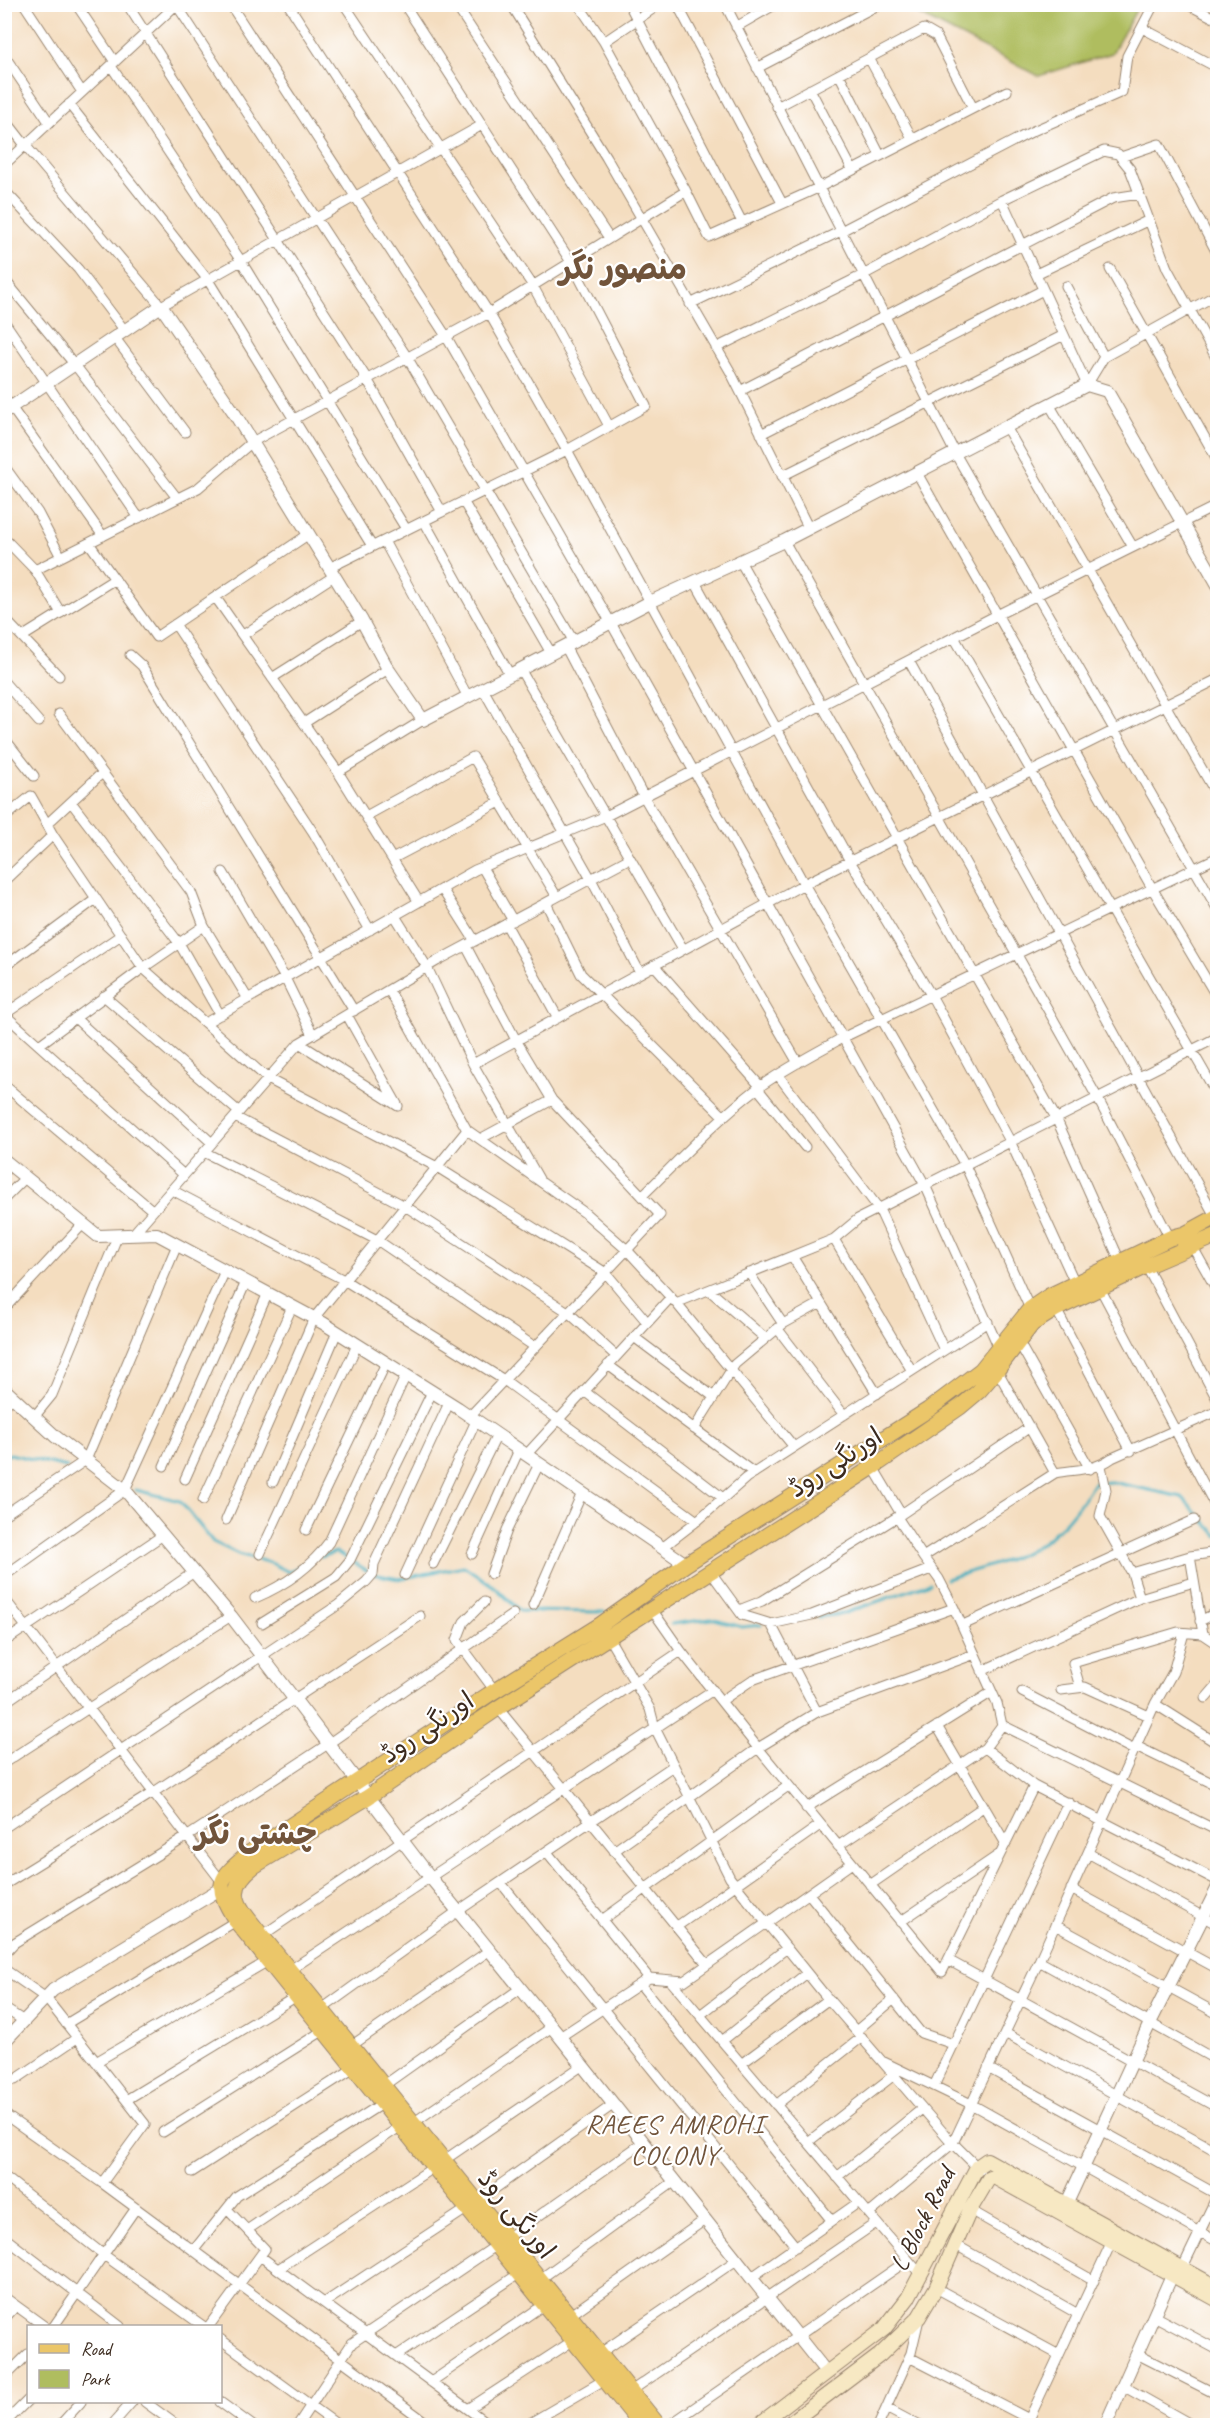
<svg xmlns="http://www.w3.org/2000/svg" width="1222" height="2430" viewBox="0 0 1222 2430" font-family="Caveat,'Playpen Sans Arabic',sans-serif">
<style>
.green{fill:#afbd5f;stroke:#75743e;stroke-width:1.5}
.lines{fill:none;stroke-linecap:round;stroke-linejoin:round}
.stream{stroke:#40adbe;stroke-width:3}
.minor-casing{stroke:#98846e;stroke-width:11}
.tertiary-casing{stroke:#98846e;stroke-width:14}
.secondary-casing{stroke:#98846e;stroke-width:16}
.primary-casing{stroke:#98846e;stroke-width:17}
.minor{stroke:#fff;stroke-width:9}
.tertiary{stroke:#fff;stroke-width:12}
.secondary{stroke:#f7e8c3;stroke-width:14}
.primary{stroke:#ebc669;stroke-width:15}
.labels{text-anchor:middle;stroke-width:4.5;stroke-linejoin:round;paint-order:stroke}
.street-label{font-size:26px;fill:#3b2a1e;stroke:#fff}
.neighbourhood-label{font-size:27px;letter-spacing:1.5px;fill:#71543b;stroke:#fff}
.district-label{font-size:32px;font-weight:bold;fill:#71543b;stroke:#fff}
</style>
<rect width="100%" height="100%" fill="#fff"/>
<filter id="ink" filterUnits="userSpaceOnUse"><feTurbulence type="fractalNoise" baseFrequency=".0167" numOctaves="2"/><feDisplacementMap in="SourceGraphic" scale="12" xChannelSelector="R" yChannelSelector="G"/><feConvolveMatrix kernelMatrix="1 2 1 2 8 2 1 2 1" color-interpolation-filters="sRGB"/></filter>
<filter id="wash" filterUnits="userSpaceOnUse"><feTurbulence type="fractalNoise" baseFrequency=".008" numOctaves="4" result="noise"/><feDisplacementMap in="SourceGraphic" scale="24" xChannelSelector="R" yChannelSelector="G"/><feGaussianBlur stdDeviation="1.35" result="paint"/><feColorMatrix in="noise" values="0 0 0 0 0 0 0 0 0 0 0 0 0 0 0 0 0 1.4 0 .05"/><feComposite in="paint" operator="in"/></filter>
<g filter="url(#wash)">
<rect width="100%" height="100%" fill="#f4ddbf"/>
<path class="green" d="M900 5H1139L1112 53 1039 76Z"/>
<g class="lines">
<path class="stream" d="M4 1457 10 1454 67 1467
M136 1490 180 1501 213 1542 238 1554 271 1563 289 1572 301 1565
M321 1557 336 1552 373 1574 399 1579 464 1566 496 1588 520 1611 604 1612
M946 1579C977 1569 1014 1561 1042 1543 1063 1528 1080 1505 1094 1483L1112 1482 1182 1497 1218 1536
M818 1617 842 1614 930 1583
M671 1624 711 1619 742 1627 761 1625"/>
</g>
</g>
<g filter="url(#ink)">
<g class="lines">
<g class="minor-casing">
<path id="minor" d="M24 4 82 92
M76 4 115 62
M127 4 367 379 442 512
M176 4 407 357 574 642
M230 4 446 336 611 623 925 1185 999 1348
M288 4 489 313 567 450 804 884 965 1165 1030 1309
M344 4 533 286 609 426
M455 4 609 238
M511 4 606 157 730 371 809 529
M629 4 742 222
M677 4 782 203
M725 4 956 455 1218 910
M1187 4 1218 20
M736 27 776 4
M1142 28 1218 68
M604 42 660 4
M4 55 49 122
M869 58 912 138
M111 66 241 261 406 529
M757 68 880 4
M839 74 880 155
M810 89 852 169
M69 104 208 280 372 546
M777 107 924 29 936 36 973 108
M4 118 25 145 161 306 482 125
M1121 157 1159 144 1218 255
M4 165 177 4
M4 190 78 269 125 331
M686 191 709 237 818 188 1007 91
M1002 200 1104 151 1118 154 1130 169 1167 268 1218 361
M1110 269 1218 461
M1036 274 1149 220
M4 279 75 365 177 498
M1066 286 1104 357
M690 304 841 231 1033 131 1122 92 1127 56 1154 4
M4 321 139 518
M115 338 185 432
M716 348 863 275 1002 200 1087 385
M1087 385 1104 357 1218 294
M740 391 1113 198 1139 194
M4 397 103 536
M1049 404 1133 547
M1006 427 1218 797
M761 434 1043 290
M4 466 38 513 61 557
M917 473 1152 888 1218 999
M782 476 1064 335
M463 501 551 653
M424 521 510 675
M4 538 35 570 61 613
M384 541 468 697
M784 541 1097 1097 1170 1238
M89 543 156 637 309 534
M740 561 1056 1118 1120 1261
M329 568 567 450 646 406 571 262 404 4
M35 570 198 488 252 442 489 313 686 191 604 42 578 4
M695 582 850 861 931 995 1010 1141 1075 1283
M216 598 338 772 419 902
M4 618 59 676
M175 624 313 832 370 930
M243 635 334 576
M22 637 115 579
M954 637 1218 1096
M565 646 644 797 798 1063
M130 655 142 666 354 1011
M909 661 1215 1216
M272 678 362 621
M4 682 39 722
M483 689 591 879 640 973
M304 723 388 669
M4 738 34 776
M338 772 423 720
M71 802 179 943 220 1015
M366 816 473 757 557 897
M4 818 31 796 53 835 143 968 268 1079 437 1167 606 1273 647 1322
M47 824 102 773
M630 858 683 949
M392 859 500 802
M482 867 513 921
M223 872 285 978 313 1035
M4 881 53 835
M442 889 475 941
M546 903 581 974 723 1116
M395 916 427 967 473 1064 539 1179
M506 924 558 1018
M204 926 248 999
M466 946 516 1040 552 1100 660 1215 470 1416
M654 965 761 1087
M4 967 96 899
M389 990 467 1130 585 1213 627 1250 676 1303 834 1239 858 1219 1218 1037
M104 996 239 1112
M4 1014 184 1175
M5 1014 121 935
M75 1018 212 1143
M207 1022 475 870 606 816 997 615 1218 505
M299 1043 398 1106 347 1015
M39 1045 143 968 204 926 191 892 59 714
M473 1064 804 884 1218 679
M778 1075 879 1209 944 1350
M4 1085 152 1210
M758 1089 805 1147
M235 1117 405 1206 568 1312 616 1356
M480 1139 552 1100
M204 1152 377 1240 535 1347
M172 1190 344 1280 504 1380 697 1521
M642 1196C680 1159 716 1120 758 1088 784 1069 814 1054 842 1038L1218 857
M4 1199 26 1177
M133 1234 299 1043 437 961 630 858 520 669
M834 1239 912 1371
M1191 1244 1218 1292
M792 1256 877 1394
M1146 1266 1218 1401
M749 1273 783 1324
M1100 1288 1218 1511
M709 1290 765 1338
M676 1303 794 1447
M4 1309 83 1224
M1056 1309 1131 1451
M777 1328 844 1415
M634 1337 714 1397
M1018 1341 1090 1469
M608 1365 754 1473
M997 1370 1055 1473
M584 1391 723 1498
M4 1406 13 1397
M34 1417 52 1395 118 1235
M694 1429 735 1364 783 1324 821 1303
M526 1455 671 1297
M164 1466 246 1282
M1101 1466 1106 1490 1100 1516 1132 1573 1140 1598
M873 1467 901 1514
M185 1479 268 1293
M273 1482 337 1332
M203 1500 292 1307
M4 1515 86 1460 177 1245
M226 1520 314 1318 467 1130
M306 1530 386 1363
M662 1548 697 1521 746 1478 988 1322
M260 1554 357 1345
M472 1554 519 1450
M1190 1556 1203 1634 1218 1644
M923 1557 1055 1473C1076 1469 1094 1471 1112 1458L1218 1411
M433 1564 497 1435
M710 1571 742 1615 771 1624 812 1615 931 1569
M1132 1573 1190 1556 1218 1552
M491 1574 507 1530 539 1464
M405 1575 476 1421
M4 1576 125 1490 225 1271
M4 1598 222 1882
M255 1598C283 1586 311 1567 329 1542L406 1375
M484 1602 464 1622 457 1640 495 1691
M533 1605 582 1493
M651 1608 681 1651 758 1748 942 1972 948 1960
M739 1610 762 1601 897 1517 1030 1427
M1200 1621 1218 1612
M262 1623 336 1577 350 1560 432 1392
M771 1624 817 1712
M963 1625 1194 1520
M607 1635 650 1709 655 1728 730 1878 824 1994 948 2138 980 2170
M4 1642 163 1535
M982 1671 1140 1598 1194 1582
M1080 1687 1073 1663 1178 1632 1203 1634
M1061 1690 1085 1687 1149 1716
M1022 1692 1134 1750
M1206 1698 1218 1684
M721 1701 752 1680 954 1608
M4 1703 194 1572
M1155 1704 1218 1744
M498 1708 707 1964
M1002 1725 1218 1831
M937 1726 1006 1844
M1136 1746 1218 1786
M985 1748 1034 1786
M4 1763 231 1616
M806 1808 992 1692
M4 1828 338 1605 366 1582 373 1574 374 1564 449 1403
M838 1846 985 1748 1002 1725 997 1703 954 1608 939 1579 923 1557 897 1517
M614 1851 758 1748 817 1712 975 1654
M547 1852 649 1978
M1088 1853 1218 1925
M1218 1881 1034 1786 948 1960 1218 2108
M501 1883 796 2247
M4 1885 154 1792 420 1616
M870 1885 983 1807
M1071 1889 1218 1969
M809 1894 921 2033 953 2044
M602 1920 788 1786
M900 1922 1000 1854
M1055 1925 1218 2014
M676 1927 820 1825
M260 1937 681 1651
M4 1954 14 1943 188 1836 328 1744 513 1614
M1039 1961 1218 2061
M4 1969 46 1998 145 2124 102 2183
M290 1970 713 1690
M670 1980 921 2275
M640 1984 832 2221
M4 2008 24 2021
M322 2009 458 1911 673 1766
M700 2015 787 1948
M66 2024 236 1921
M856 2031 894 1999
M1005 2033 1218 2152
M560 2037 649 1978 684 1981 852 1863
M722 2041 807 1973
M351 2046 490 1950
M96 2062 268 1961
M884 2062 971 2104 1218 2242
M741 2064 829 1999
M988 2068 1218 2195
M15 2080 77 2038
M383 2086 521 1988
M934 2086 1068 1802
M126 2100 297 1996
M776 2105 862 2037
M4 2114 102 2183 431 2426
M413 2123 552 2027
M163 2132 324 2030
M808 2142 894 2075
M443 2161 583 2065
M192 2172 354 2068
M4 2176 104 2255 203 2326
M837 2177 922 2109
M476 2202 614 2104
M970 2210 1094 2281
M869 2214 953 2143 1039 1961 1155 1704 1173 1672 1184 1633
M247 2230 401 2126
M4 2237 120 2326
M507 2238 644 2142
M956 2245 1078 2314
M194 2250 237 2196 383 2103
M260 2256 491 2426
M278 2269 434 2167
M1182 2269 1218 2194
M752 2277 859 2202
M539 2280 675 2181
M936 2288 1059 2355
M4 2297 44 2326
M324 2303 468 2208
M569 2316 706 2219
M1154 2316 1218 2350
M4 2319 16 2306
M54 2326 136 2208
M209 2326 265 2249 227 2209
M220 2339 339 2426
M1137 2354 1218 2395
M396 2356 520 2273
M596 2356 738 2259
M909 2357 1029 2419
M4 2378 28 2354
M431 2382 545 2304
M1123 2386 1194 2426
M631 2391 876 2223
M145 2402 178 2426
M220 2402 253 2426
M886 2408 920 2426
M468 2409 574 2340
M4 2424 28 2400
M59 2426 81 2402
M111 2426 132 2402
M297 2426 352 2343 497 2245
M525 2426 604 2380
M668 2426 908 2260
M878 2426 911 2353 919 2319
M1026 2426 1112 2241"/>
</g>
<g class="tertiary-casing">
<path id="tertiary" d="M4 412 161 306 233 411 362 621 388 669 423 720 650 602 784 541 1087 385 1107 391 1218 585
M4 1160 98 1236 157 1234 323 1323 458 1408 686 1564
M4 1389 56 1437 125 1490 231 1616 430 1877 560 2037 827 2373
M4 2042 53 1990 220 1889
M1066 2205 1150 2023 1218 1887
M1105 2426 1172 2275"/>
</g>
<g class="secondary-casing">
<path id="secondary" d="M757 2426 884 2329 908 2298 977 2167 987 2160 1218 2288
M786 2426 880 2355 919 2317 936 2288 970 2210 989 2178 994 2177 1218 2300"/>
</g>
<g class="primary-casing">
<path id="primary" d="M642 2426 236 1921C212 1882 219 1879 252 1851L488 1695 600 1625 686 1564 928 1410 981 1370 1030 1309 1049 1296 1170 1238 1185 1234 1218 1216
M659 2426 262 1936C242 1910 220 1892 254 1866L368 1797 498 1708 873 1467 960 1407 979 1391 997 1370 1032 1324 1056 1309 1146 1266 1218 1235"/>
</g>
<use href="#minor" class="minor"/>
<use href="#tertiary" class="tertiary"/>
<use href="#secondary" class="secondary"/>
<use href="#primary" class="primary"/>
</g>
</g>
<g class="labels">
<g class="street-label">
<text transform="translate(835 1462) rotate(-33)" y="9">اورنگی روڈ</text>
<text transform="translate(427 1727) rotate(-34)" y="9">اورنگی روڈ</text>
<text transform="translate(517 2214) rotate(51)" y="9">اورنگی روڈ</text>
<text transform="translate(922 2219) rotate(-63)" y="9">L Block Road</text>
</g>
<g class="neighbourhood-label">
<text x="675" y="2133">RAEES AMROHI<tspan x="675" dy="31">COLONY</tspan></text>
</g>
<g class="district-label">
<text x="623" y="279">منصور نگر</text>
<text x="256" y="1844">چشتی نگر</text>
</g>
</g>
<rect width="1222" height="2430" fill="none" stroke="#fff" stroke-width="24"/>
<rect x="27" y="2325" width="195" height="78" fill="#ffffff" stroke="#b1aaa5" stroke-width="1.5"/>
<rect x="39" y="2344" width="30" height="9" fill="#ebc669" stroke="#b1aaa5" stroke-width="1.5"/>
<text x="81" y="2355" font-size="18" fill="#3b2a1e">Road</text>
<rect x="39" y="2370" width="30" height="18" fill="#afbd5f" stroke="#b1aaa5" stroke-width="1.5"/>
<text x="81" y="2385" font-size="18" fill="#3b2a1e">Park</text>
</svg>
